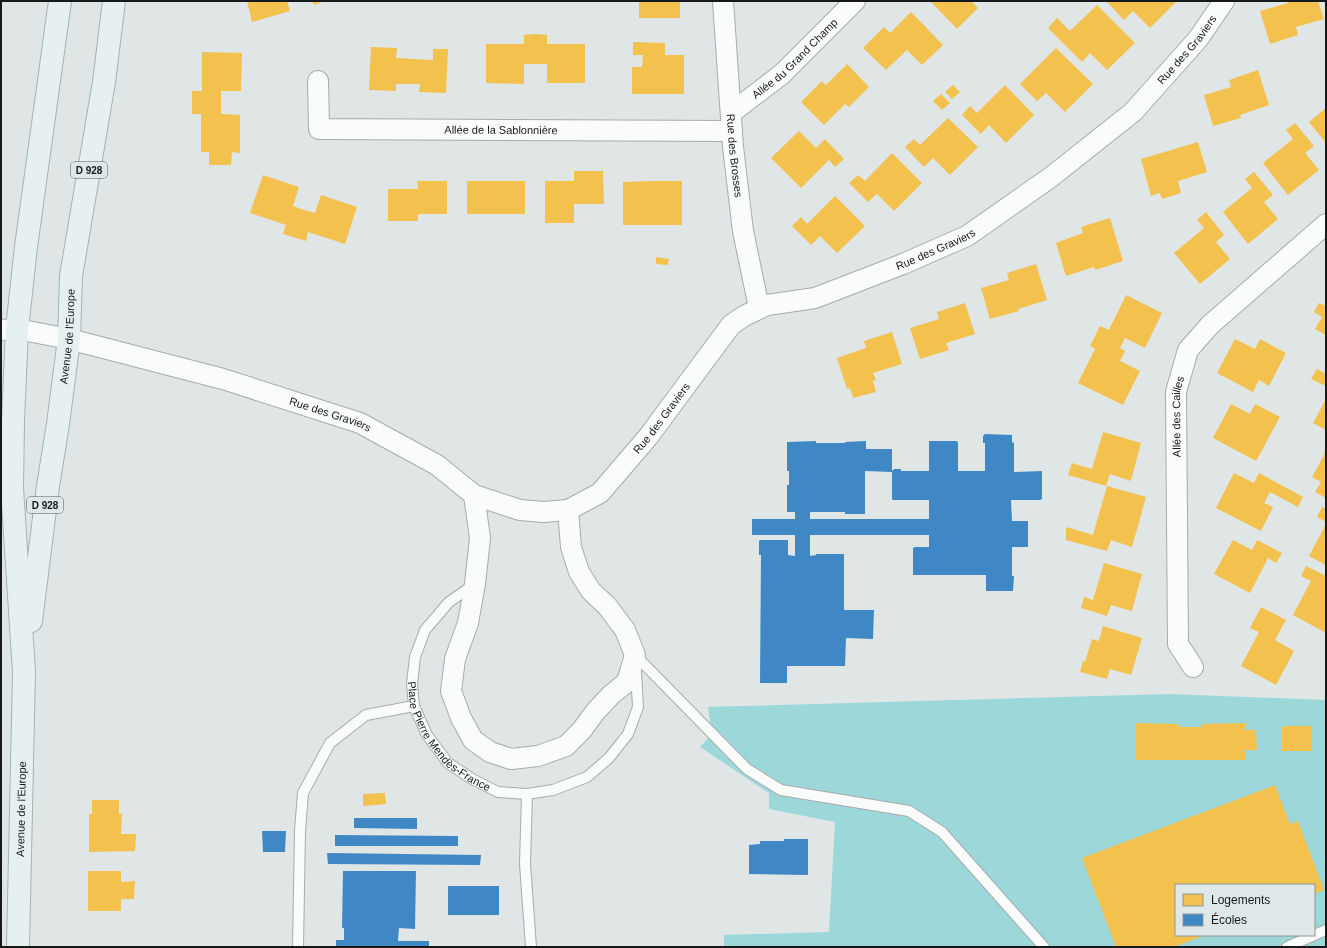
<svg xmlns="http://www.w3.org/2000/svg" width="1327" height="948" viewBox="0 0 1327 948" font-family="Helvetica,sans-serif">
<style>
.green{fill:#9cd7da;fill-rule:evenodd}
.homes{fill:#f2c14e}
.schools{fill:#3f88c5;fill-rule:evenodd}
.lines{fill:none;stroke-linecap:round;stroke-linejoin:round}
.lane-casing{stroke:#a7abab;stroke-width:12}
.street-casing{stroke:#a7abab;stroke-width:22}
.primary-casing{stroke:#a2b3b4;stroke-width:24}
.lane{stroke:#fafbfb;stroke-width:10}
.street{stroke:#fafbfb;stroke-width:20}
.primary{stroke:#e7f0f0;stroke-width:22}
.labels{text-anchor:middle;stroke-width:4;stroke-linejoin:round;paint-order:stroke}
.shield{fill:#dee8e8;stroke:#515757;stroke-width:1}
.shield-label{font-size:10px;font-weight:bold;fill:#151919}
.street-label{font-size:11px;fill:#151919;stroke:#dee8e8}
</style>
<rect width="100%" height="100%" fill="#e0e6e6"/>
<path class="green" d="M1170 694 1326 700V947H724V935L829 932 835 822 769 809V793L700 747 712 734 708 707ZM1176 885H1314V935H1176Z"/>
<path class="homes" d="M247 1H287L290 11 252 22Z
M312 1H325L314 5Z
M639 1H680V18H639Z
M930 1H971L978 8 957 29Z
M1106 1H1177L1150 28 1133 11 1124 20Z
M1287 1H1318L1324 19 1296 27 1298 35 1270 44 1260 11 1288 3Z
M1097 5 1135 43 1107 70 1090 53 1082 62 1048 28 1057 18 1070 31Z
M911 12 943 45 922 65 907 50 886 70 863 48 884 27 890 33Z
M535 34 547 35V44H585V83H547V64H524V84L486 83V44H524V35Z
M633 42 665 43V55H684V94H632V67H642L643 55H633Z
M371 47 397 48 396 58 433 60V49H448L446 93 419 92 420 84H396V91L369 90Z
M1056 48 1093 84 1065 112 1046 93 1037 101 1020 84Z
M202 52 242 53 241 91H221V114L240 115V153L232 152 231 165H209V152H201V114H192V91H202Z
M847 64 869 87 849 107 845 104 824 125 801 102 822 81 826 85Z
M1258 70 1269 105 1240 115 1241 118 1213 126 1204 95 1231 87 1229 80Z
M953 85 960 92 952 99 945 92Z
M1005 85 1034 115 1006 143 989 125 981 134 962 115 970 106 977 113Z
M941 94 950 103 942 110 933 101Z
M1326 108V143L1309 122Z
M948 118 978 147 950 175 933 158 924 167 905 147 914 139 920 145Z
M1295 123 1314 146 1305 153 1319 170 1288 195 1263 163 1293 139 1286 130Z
M799 131 816 148 825 139 844 159 835 167 829 160 801 188 771 158Z
M1198 142 1207 172 1178 181 1181 193 1162 199 1160 193 1151 196 1141 159Z
M892 153 922 183 894 211 877 194 868 202 849 183 858 175 865 181Z
M574 171H603L604 204H574V223H545V181H574Z
M1254 172 1273 195 1264 202 1278 219 1248 244 1223 212 1252 188 1245 179Z
M263 175 299 187 293 206 304 210 315 213 321 195 357 207 345 244 308 232 306 241 283 234 286 225 250 213Z
M417 181H447V214H418V221H388V189H418Z
M467 181H525V214H467Z
M652 181H682V225H623V182Z
M835 196 865 226 837 253 820 236 811 245 792 226 801 217 807 224Z
M1206 212 1224 235 1216 242 1230 259 1200 284 1174 253 1204 228 1197 220Z
M1110 218 1123 261 1095 270 1094 267 1066 276 1056 243 1083 233 1081 227Z
M656 257 669 259 668 265 656 264Z
M1036 264 1047 300 1018 309 1019 311 990 319 981 288 1009 280 1007 273Z
M1126 295 1162 313 1145 348 1125 338 1120 348 1125 351 1120 361 1140 371 1123 405 1078 383 1095 349 1090 346 1100 326 1109 330Z
M965 303 975 334 946 343 949 350 920 359 910 328 939 319 937 312Z
M1319 303 1326 306V335L1315 329 1322 317 1314 312Z
M892 332 902 364 873 373 876 380 873 381 876 392 853 398 850 388 847 389 837 358 866 348 864 341Z
M1235 339 1255 349 1260 339 1286 353 1269 386 1259 380 1253 392 1217 373Z
M1317 369 1326 374V386L1311 379Z
M1326 399V430L1313 423Z
M1231 404 1250 414 1255 404 1280 417 1256 461 1213 438Z
M1103 432 1141 443 1131 481 1110 474 1106 486 1068 475 1072 463 1092 469Z
M1326 448V498L1315 492 1321 482 1312 477 1325 453 1324 452Z
M1234 473 1254 483 1259 473 1303 497 1298 507 1270 492 1264 503 1273 507 1261 531 1216 508Z
M1107 486 1146 497 1132 547 1111 540 1107 551 1066 540V527L1093 535Z
M1322 507 1326 509V522L1317 517Z
M1326 524V565L1309 556Z
M1233 540 1252 550 1257 540 1282 553 1276 563 1268 558 1250 593 1214 574Z
M1104 563 1142 574 1132 611 1111 605 1107 616 1081 608 1084 597 1093 600Z
M1306 566 1326 576V633L1293 615 1311 581 1301 576Z
M1261 607 1286 620 1275 640 1294 651 1276 685 1241 666 1259 632 1250 628Z
M1103 626 1142 638 1131 675 1110 669 1107 679 1080 672 1083 661 1085 662 1092 639 1099 641Z
M1136 723 1179 724V727H1202V724L1245 723V730H1256L1257 750H1245V760H1136Z
M1282 726H1312V751H1282Z
M1275 785 1290 824 1298 821 1324 890 1314 894V885H1176V935H1205L1174 947H1116L1082 858Z
M385 793 386 804 363 806V794Z
M92 800H119V814H122L121 834H136L135 851 89 852V814H92Z
M88 871H121V882L135 881 134 899H121V911H88Z"/>
<path class="schools" d="M985 434 1012 435V442L1014 443V472L1042 471V499L1040 500H1011L1012 521H1028V547H1012V576H1014L1013 591H986V575H913V548L915 547H929V535H810V556L816 555V554H844V610H874L873 639 846 638 845 666H787V683H760L761 555H759V541L760 540H788V555L795 556V535H752V519H795V512H787V485H789V471H787V442L816 441V443H845V442L866 441V449H892V471L894 469H901V471H929V441H957L958 443V471H985V443H983V436ZM865 471 892 472V499L893 500H929V519H810V512H845V514H865Z
M354 818H417V829L354 828Z
M262 831H286L285 852H263Z
M335 835 458 836V846H335Z
M784 839H808V875L749 874V845L760 844V841H784Z
M327 853 481 855 480 865 328 864Z
M343 871H416L415 929 399 928 398 941H429V947H336V940H344V928H342Z
M448 886H499V915H448Z"/>
<g class="lines">
<g class="lane-casing">
<g id="lane">
<path id="s1" d="M475 584 449 602 425 630 415 657 412 684 414 706 427 735 448 763 472 779 498 792 527 794 553 790 587 777 609 758 628 734 638 707 636 672"/>
<path d="M635 655 747 769 781 790 909 811 942 832 1044 947"/>
<path d="M527 794 525 864 531 947"/>
<path d="M298 947 300 831 303 793 330 743 366 715 414 706"/>
<path d="M1287 947 1326 930"/>
</g>
</g>
<g class="street-casing">
<g id="street">
<path id="s2" d="M723 1 733 147 743 231 759 308"/>
<path id="s3" d="M318 81 319 129 732 131"/>
<path id="s4" d="M731 113 782 74 855 1"/>
<path id="s5" d="M1 330 17 329 69 339 223 379 360 423 437 465 474 495 520 510 543 512 568 510 600 493 648 437 731 325 744 316 767 305 815 298 903 264 967 236 1051 177 1133 112 1198 39 1224 1"/>
<path d="M474 495 480 538 475 584 468 623 455 659 451 691 461 718 473 740 490 752 511 759 538 756 566 746 582 730 595 712 611 695 627 682 635 655 625 630 607 606 591 591 579 572 571 547 568 510"/>
<path id="s6" d="M1193 667 1178 644 1176 392 1188 350 1210 325 1326 224"/>
</g>
</g>
<g class="primary-casing">
<g id="primary">
<path id="s7" d="M31 621 48 486 58 424 69 339 71 276 104 82 114 1"/>
<path id="s8" d="M18 947 24 672 12 488 13 421 17 329 26 247 60 1"/>
</g>
</g>
<use href="#lane" class="lane"/>
<use href="#street" class="street"/>
<use href="#primary" class="primary"/>
</g>
<g class="labels">
<g class="shield">
<rect x="71" y="162" width="36" height="16" rx="3"/>
<rect x="27" y="497" width="36" height="16" rx="3"/>
</g>
<g class="shield-label">
<text x="89" y="174">D 928</text>
<text x="45" y="509">D 928</text>
</g>
<g class="street-label">
<text dy="4" stroke="none"><textPath href="#s5" startOffset="1397">Rue des Graviers</textPath></text>
<text dy="4" stroke="none"><textPath href="#s4" startOffset="84">Allée du Grand Champ</textPath></text>
<text dy="4" stroke="none"><textPath href="#s3" startOffset="230">Allée de la Sablonnière</textPath></text>
<text dy="4" stroke="none"><textPath href="#s2" startOffset="155">Rue des Brosses</textPath></text>
<text dy="4" stroke="none"><textPath href="#s5" startOffset="1073">Rue des Graviers</textPath></text>
<text dy="4" stroke="none"><textPath href="#s7" startOffset="287">Avenue de l'Europe</textPath></text>
<text dy="4" stroke="none"><textPath href="#s5" startOffset="341">Rue des Graviers</textPath></text>
<text dy="4" stroke="none"><textPath href="#s6" startOffset="255">Allée des Cailles</textPath></text>
<text dy="4" stroke="none"><textPath href="#s5" startOffset="737">Rue des Graviers</textPath></text>
<text dy="4" stroke="none"><textPath href="#s1" startOffset="192">Place Pierre Mendès-France</textPath></text>
<text dy="4" stroke="none"><textPath href="#s8" startOffset="138">Avenue de l'Europe</textPath></text>
</g>
</g>
<rect width="1327" height="948" fill="none" stroke="#151919" stroke-width="4"/>
<rect x="1175" y="884" width="140" height="52" fill="#dee8e8" stroke="#8e9595"/>
<rect x="1183" y="894" width="20" height="12" fill="#f2c14e" stroke="#8e9595"/>
<text x="1211" y="904" font-size="12" fill="#151919">Logements</text>
<rect x="1183" y="914" width="20" height="12" fill="#3f88c5" stroke="#8e9595"/>
<text x="1211" y="924" font-size="12" fill="#151919">Écoles</text>
</svg>
